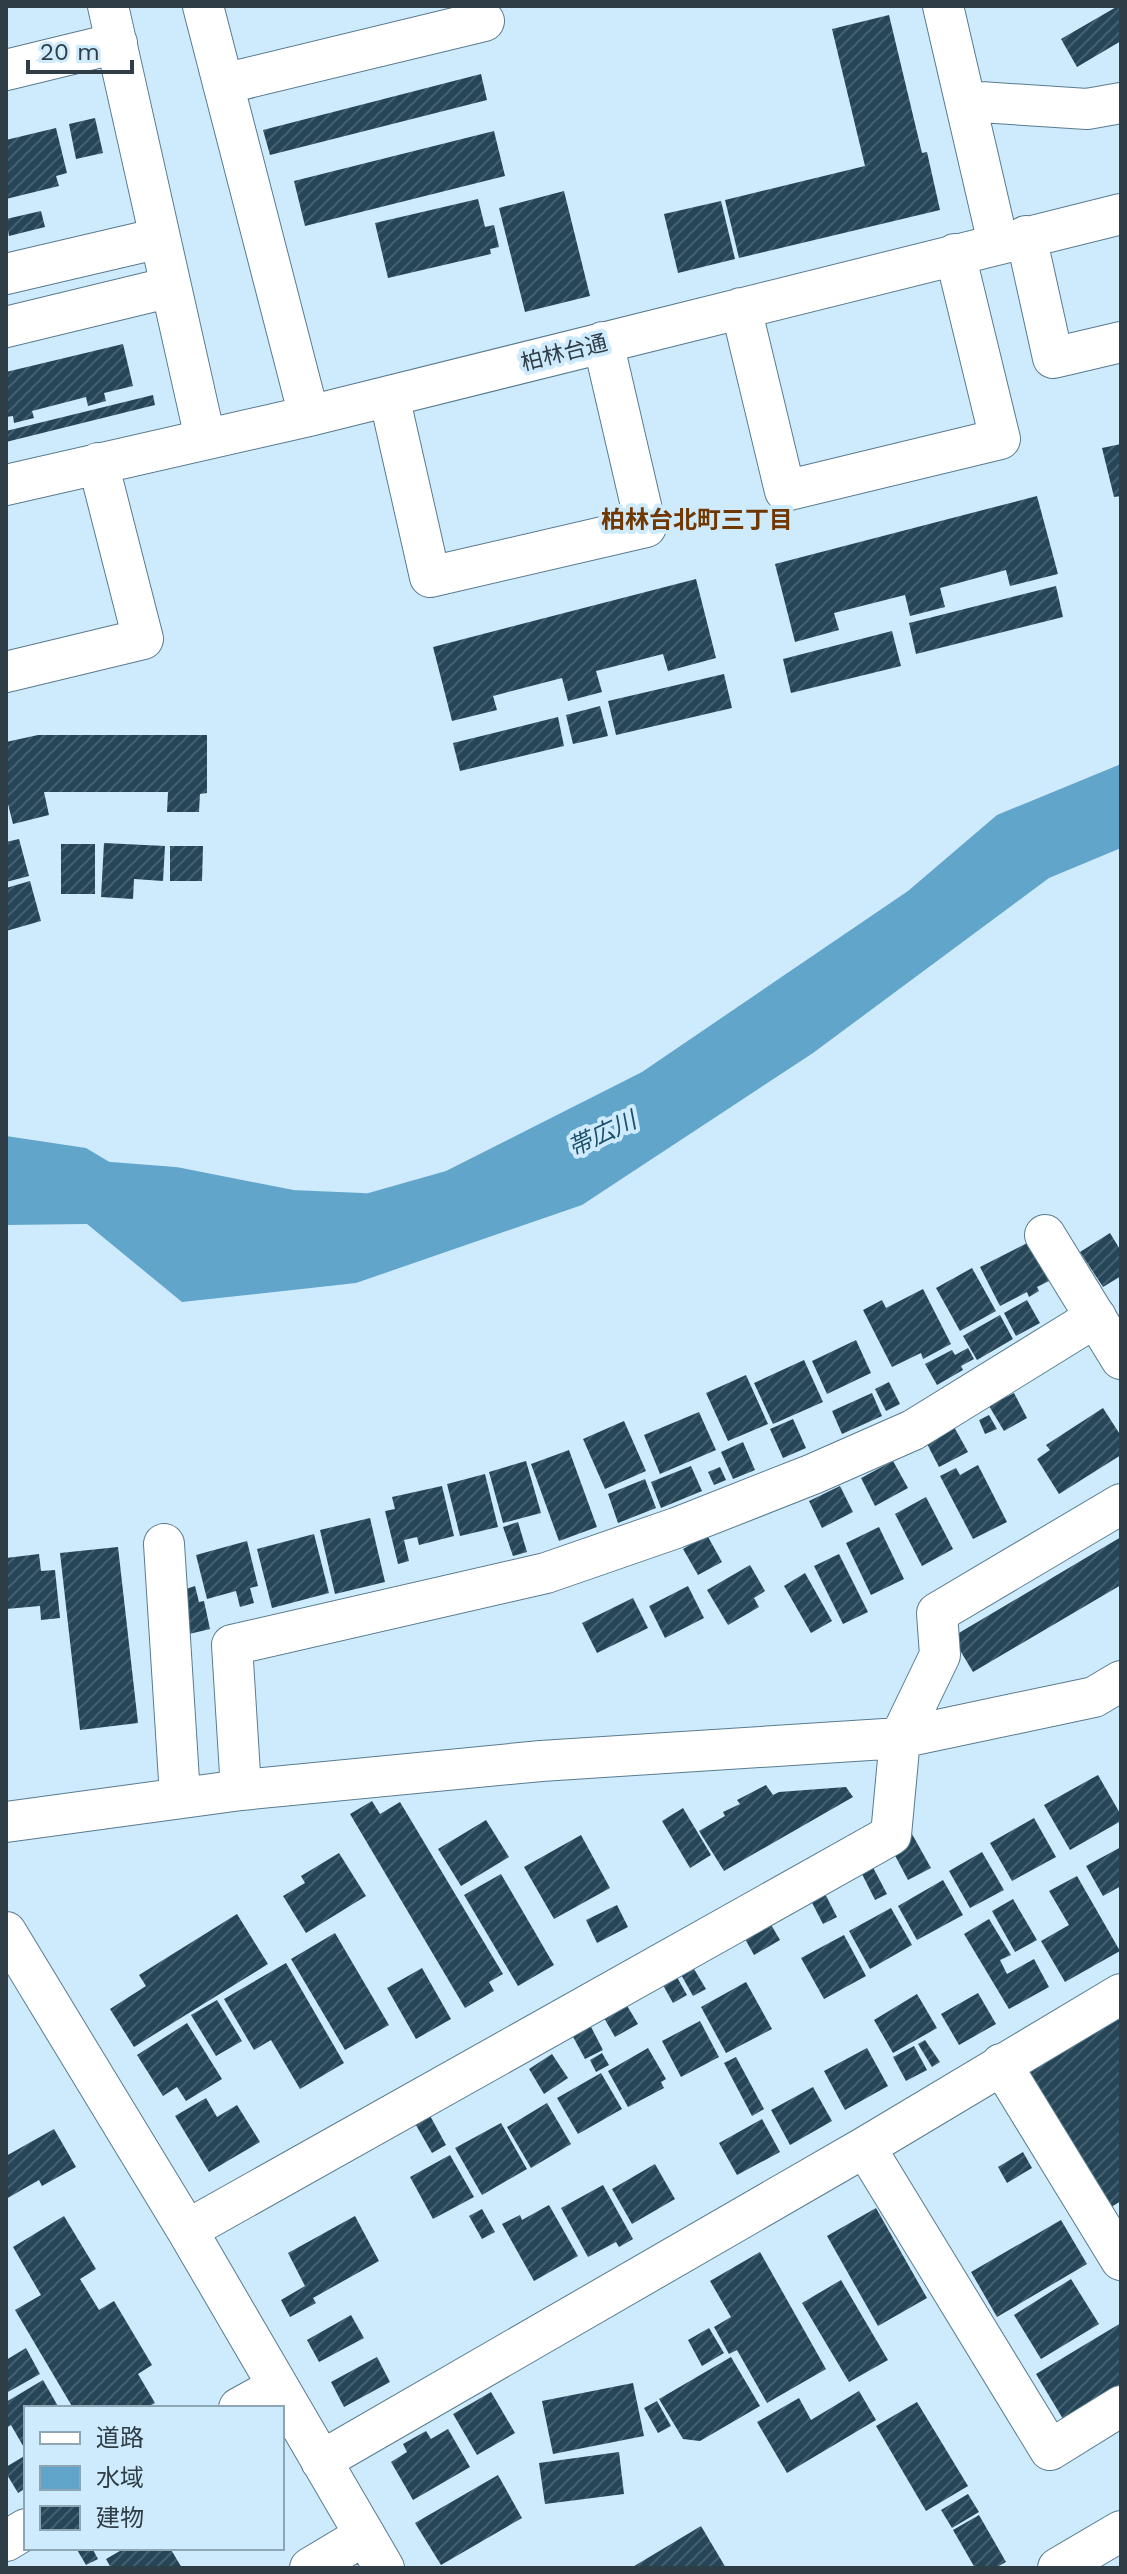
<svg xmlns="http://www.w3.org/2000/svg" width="1127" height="2574" viewBox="0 0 1127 2574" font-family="'Work Sans','Noto Sans JP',sans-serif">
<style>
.water{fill:#61a5cb}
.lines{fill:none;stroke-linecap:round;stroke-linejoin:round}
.river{stroke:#61a5cb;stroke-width:62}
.building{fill:url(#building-hatch)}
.minor-casing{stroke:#597b8f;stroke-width:42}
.minor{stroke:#fff;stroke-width:40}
.labels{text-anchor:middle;stroke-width:8;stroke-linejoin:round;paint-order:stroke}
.street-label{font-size:22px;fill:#2e3d46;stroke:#ceebfd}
.neighbourhood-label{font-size:24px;font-weight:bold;fill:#713701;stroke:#ceebfd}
.water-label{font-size:24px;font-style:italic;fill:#1c516c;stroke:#ceebfd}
</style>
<defs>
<pattern id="building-hatch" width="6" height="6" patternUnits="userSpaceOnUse" patternTransform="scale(2)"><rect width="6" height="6" fill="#264658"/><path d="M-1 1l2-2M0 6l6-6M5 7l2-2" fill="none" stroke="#455f6e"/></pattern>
</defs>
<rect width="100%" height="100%" fill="#ceebfd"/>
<path class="water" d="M1121 764V848L1049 878 813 1053 582 1205 356 1283 182 1302 87 1224 6 1225V1136L86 1148 228 1233 446 1171 642 1072 908 891 997 815Z"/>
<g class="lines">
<path class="river" d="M6 1185 173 1198 290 1221 361 1224"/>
</g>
<path class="building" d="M1118 6H1121V41L1077 67 1061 39Z
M889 15 922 153 927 152 940 210 739 258 725 200 865 166 832 29Z
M481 74 487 100 270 155 263 130Z
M95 118 103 153 76 159 69 124Z
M56 128 67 173 56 176 59 186 6 199V140Z
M494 131 505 176 305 226 294 181Z
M564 191 590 296 525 312 499 208Z
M478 199 485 227 494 225 499 247 490 249 491 254 388 278 375 223Z
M721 201 735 259 678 273 664 214Z
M41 211 45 227 9 236 6 219Z
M123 344 133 386 104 393 106 401 88 406 86 397 32 411 34 418 14 423 13 416 6 417V372Z
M153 395 155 405 6 442V431Z
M1121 444V496L1114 497 1102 448Z
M1037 496 1058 574 1010 586 1006 570 940 588 945 607 910 616 905 595 834 613 839 630 795 642 775 564Z
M696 579 716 658 668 671 663 654 596 671 602 692 568 701 562 678 493 696 497 710 452 721 433 647Z
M1056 586 1063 617 916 654 909 623Z
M892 631 901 666 791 693 783 659Z
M724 674 732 708 616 735 608 701Z
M600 706 608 736 573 744 566 715Z
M558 717 564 746 460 771 453 743Z
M38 735H207V793L200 794 199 812H167L168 792H44L49 815 13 824 6 796V742Z
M19 839 29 876 6 882V842Z
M104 843 165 846 163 881 134 879 133 899 101 897Z
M61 844H95V894H61Z
M170 846H203L202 881H170Z
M30 881 41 921 6 931V888Z
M1110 1233 1121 1251V1276L1103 1287 1080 1252Z
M1031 1241 1051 1280 1037 1287 1039 1291 1029 1297 1027 1292 1000 1306 980 1267Z
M972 1268 996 1311 960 1331 936 1288Z
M923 1289 951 1344 923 1359 921 1353 892 1367 863 1310 882 1300 886 1308Z
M1027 1300 1040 1323 1016 1336 1004 1313Z
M1000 1315 1013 1339 977 1360 963 1336Z
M856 1340 871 1373 827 1394 812 1361Z
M968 1348 974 1359 961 1366 963 1370 937 1385 925 1364 952 1350 955 1355Z
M804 1360 823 1402 773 1424 754 1383Z
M746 1375 768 1424 728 1441 706 1393Z
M889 1382 900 1404 886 1411 875 1389Z
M872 1393 882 1416 842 1434 832 1411Z
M1014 1393 1027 1418 1004 1431 989 1406Z
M1103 1408 1121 1436V1455L1059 1494 1037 1459 1050 1450 1046 1445Z
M699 1412 716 1450 660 1474 644 1435Z
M989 1415 997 1429 985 1434 979 1420Z
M793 1419 806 1448 783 1458 770 1429Z
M624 1421 646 1471 605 1489 583 1439Z
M953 1425 968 1452 939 1467 925 1440Z
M743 1442 755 1470 733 1479 721 1452Z
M569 1450 597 1527 559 1541 531 1464Z
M526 1461 541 1513 503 1523 489 1472Z
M893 1461 908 1488 875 1506 861 1478Z
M978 1465 1007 1522 973 1539 940 1476 956 1468 960 1475Z
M691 1466 702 1491 661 1508 651 1482Z
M720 1467 726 1480 714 1485 708 1472Z
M485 1474 498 1527 460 1536 447 1484Z
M645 1479 656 1508 618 1523 608 1494Z
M442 1486 454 1536 419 1545 417 1537 404 1540 409 1561 398 1564 385 1511 395 1509 392 1497Z
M840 1486 853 1512 822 1528 809 1501Z
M926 1497 953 1549 922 1566 895 1514Z
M370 1518 385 1582 335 1594 320 1530Z
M518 1522 527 1552 513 1556 503 1527Z
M879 1527 904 1579 871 1595 846 1543Z
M314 1534 329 1593 272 1608 257 1549Z
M707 1535 722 1562 698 1575 683 1549Z
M1121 1537V1585L973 1672 952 1637Z
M247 1541 258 1586 250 1588 254 1603 240 1607 236 1591 207 1599 196 1555Z
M118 1547 138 1723 80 1730 60 1553Z
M39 1554 41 1571 55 1570 60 1618 41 1620 40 1606 6 1609V1558Z
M839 1554 868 1612 843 1624 814 1566Z
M750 1565 765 1591 754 1598 759 1607 728 1625 707 1590Z
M805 1573 832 1621 811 1633 784 1586Z
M195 1586 199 1602 204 1601 210 1629 185 1635 183 1590Z
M688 1586 704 1618 665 1638 649 1606Z
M633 1598 648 1628 597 1653 582 1623Z
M1098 1775 1121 1815V1821L1070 1850 1044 1805Z
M766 1785 773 1795 779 1792 846 1787 853 1797 724 1871 699 1831 725 1816 723 1812 740 1804 737 1800Z
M372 1801 380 1814 400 1802 503 1974 489 1982 494 1991 465 2008 350 1814Z
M683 1808 711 1855 690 1868 662 1821Z
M1034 1818 1056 1857 1012 1881 990 1843Z
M486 1820 509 1857 461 1886 438 1849Z
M912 1834 931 1868 908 1880 890 1846Z
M581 1835 610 1888 554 1919 524 1867Z
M1121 1847V1886L1103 1896 1086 1866Z
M982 1852 1004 1890 970 1908 949 1871Z
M339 1853 366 1896 306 1933 283 1896 305 1883 301 1876Z
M867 1856 887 1894 875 1900 856 1862Z
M501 1874 554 1965 518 1986 464 1895Z
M1077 1876 1120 1951 1065 1982 1041 1941 1069 1925 1049 1891Z
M943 1880 963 1915 917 1940 898 1906Z
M821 1886 837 1917 823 1924 807 1893Z
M1013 1899 1037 1940 1015 1952 992 1911Z
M617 1905 628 1927 597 1943 586 1920Z
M891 1908 912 1945 870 1969 849 1931Z
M237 1914 268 1964 134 2047 110 2009 146 1986 139 1975Z
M766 1916 780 1940 754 1955 740 1930Z
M989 1919 1011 1955 1000 1960 1007 1974 1034 1959 1049 1987 1009 2009 964 1934Z
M335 1933 389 2025 345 2050 291 1959Z
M844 1935 866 1976 824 1999 801 1958Z
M286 1963 344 2063 300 2089 271 2040 254 2050 224 1999Z
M691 1964 706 1989 693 1996 679 1971Z
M422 1968 451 2019 416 2039 387 1988Z
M673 1970 687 1995 673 2003 659 1978Z
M746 1982 772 2029 726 2053 701 2007Z
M978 1993 996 2024 959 2045 941 2014Z
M917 1994 937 2028 893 2053 874 2020Z
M623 1999 638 2024 615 2037 600 2011Z
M217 2000 242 2041 216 2056 191 2015Z
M1121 2015V2201L1108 2209 1026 2072Z
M700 2021 719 2057 681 2077 662 2041Z
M187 2023 222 2079 186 2101 177 2087 163 2096 137 2055Z
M589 2023 603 2050 585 2059 571 2033Z
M925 2040 940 2062 932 2067 918 2044Z
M914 2046 927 2070 906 2081 893 2057Z
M648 2048 666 2079 661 2082 664 2088 628 2107 608 2071Z
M867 2048 888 2086 845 2110 824 2071Z
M602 2053 609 2065 596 2072 590 2060Z
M552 2054 568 2078 544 2094 529 2069Z
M736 2057 764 2109 752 2116 724 2063Z
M601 2073 622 2109 578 2134 557 2098Z
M813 2087 832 2121 790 2145 771 2110Z
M206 2098 217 2117 237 2105 260 2142 209 2172 175 2116Z
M547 2103 571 2144 531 2168 507 2127Z
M428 2112 446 2145 432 2153 413 2120Z
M762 2119 780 2152 737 2175 719 2143Z
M501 2123 527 2169 482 2195 455 2148Z
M54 2129 76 2167 42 2186 39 2180 6 2199V2156Z
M1023 2152 1032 2168 1007 2183 998 2167Z
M450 2155 474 2197 433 2219 410 2177Z
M655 2164 675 2199 632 2224 612 2189Z
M603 2185 633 2239 619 2247 616 2242 588 2257 561 2208Z
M549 2205 578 2256 534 2281 502 2224 520 2215 522 2220Z
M876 2208 927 2298 878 2326 827 2236Z
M482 2209 495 2232 482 2239 469 2216Z
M64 2216 96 2269 80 2279 99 2310 114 2301 152 2365 138 2374 155 2403 146 2408H73L15 2310 41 2295 13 2247Z
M355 2216 379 2261 313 2298 316 2303 290 2317 281 2300 305 2286 288 2253Z
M1061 2220 1087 2264 997 2317 971 2272Z
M760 2252 826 2369 767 2403 737 2350 729 2354 714 2327 731 2317 710 2281Z
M1071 2279 1099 2324 1041 2359 1014 2315Z
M841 2280 888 2360 849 2382 802 2303Z
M351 2315 364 2338 319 2362 307 2340Z
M1121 2323V2384L1063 2419 1036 2374Z
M709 2328 724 2353 702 2366 688 2340Z
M26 2348 40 2374 8 2392 6 2360Z
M377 2357 390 2382 344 2407 331 2382Z
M731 2357 760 2406 700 2441 683 2439 659 2399Z
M43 2380 59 2408H26V2451L11 2425 6 2428V2402Z
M633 2383 644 2436 553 2454 542 2401Z
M859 2391 876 2420 787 2473 757 2422 799 2398 811 2420Z
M491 2392 515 2433 477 2455 453 2414Z
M657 2401 671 2426 658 2433 644 2408Z
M917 2402 968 2486 926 2511 876 2426Z
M448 2429 470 2467 413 2500 391 2462 407 2452 403 2444 426 2431 431 2439Z
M619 2452 624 2494 545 2504 539 2463Z
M26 2455V2488L18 2493 6 2473V2467Z
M498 2475 522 2518 441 2565 415 2523Z
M968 2494 979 2512 952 2528 941 2510Z
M979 2515 1006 2562 995 2568H975L953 2530Z
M701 2526 726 2568H631Z
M76 2548H92L98 2559 86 2565Z
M125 2548H170L182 2568H111L106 2559Z"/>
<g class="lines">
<g class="minor-casing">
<path id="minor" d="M108 6 205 438
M203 6 309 416
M943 6 998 243
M6 70 117 43
M223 84 484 21
M965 101 1087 109 1121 103
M1026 236 1053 358 1121 342
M6 274 160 238
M741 308 785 491 1000 439 955 254
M6 327 171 287
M389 396 430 577 646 527 603 342
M6 485 309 416 1121 214
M6 672 143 639 98 463
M1045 1235 1121 1359
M164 1544 180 1796
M241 1790 541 1761 900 1738 940 1655 937 1613 1121 1504
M6 1822 241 1790 232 1645 546 1573 676 1528 813 1474 913 1430 1096 1317
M6 1932 187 2230 384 2568
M1001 2064 1121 2260
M865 2147 1050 2450 1121 2406
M187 2230 891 1835 900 1738 1094 1697 1121 1681
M239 2408 277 2387
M321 2461 865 2147 1121 1994
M6 2541 26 2529
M310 2568 365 2535
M1058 2568 1121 2531"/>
</g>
<use href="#minor" class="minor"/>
</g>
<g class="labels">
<g class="street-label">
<text transform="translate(564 352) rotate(-14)" y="8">柏林台通</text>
</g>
<g class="neighbourhood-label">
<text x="697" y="528">柏林台北町三丁目</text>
</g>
<g class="water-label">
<text transform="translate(602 1134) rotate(-25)" y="8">帯広川</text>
</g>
</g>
<rect width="1127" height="2574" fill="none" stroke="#2e3d46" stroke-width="16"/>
<rect x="24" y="2406" width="260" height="144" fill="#ceebfd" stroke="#8ea5b4" stroke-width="2"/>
<rect x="40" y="2432" width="40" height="12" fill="#ffffff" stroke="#8ea5b4" stroke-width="2"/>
<text x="96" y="2446" font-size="24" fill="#2e3d46">道路</text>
<rect x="40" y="2466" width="40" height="24" fill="#61a5cb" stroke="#8ea5b4" stroke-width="2"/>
<text x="96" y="2486" font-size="24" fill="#2e3d46">水域</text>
<rect x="40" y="2506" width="40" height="24" fill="url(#building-hatch)" stroke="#8ea5b4" stroke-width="2"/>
<text x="96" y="2526" font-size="24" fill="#2e3d46">建物</text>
<path d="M28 60v12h104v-12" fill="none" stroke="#2e3d46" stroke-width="4"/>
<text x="40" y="60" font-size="24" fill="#2e3d46" stroke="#ceebfd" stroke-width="6" paint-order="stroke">20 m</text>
</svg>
